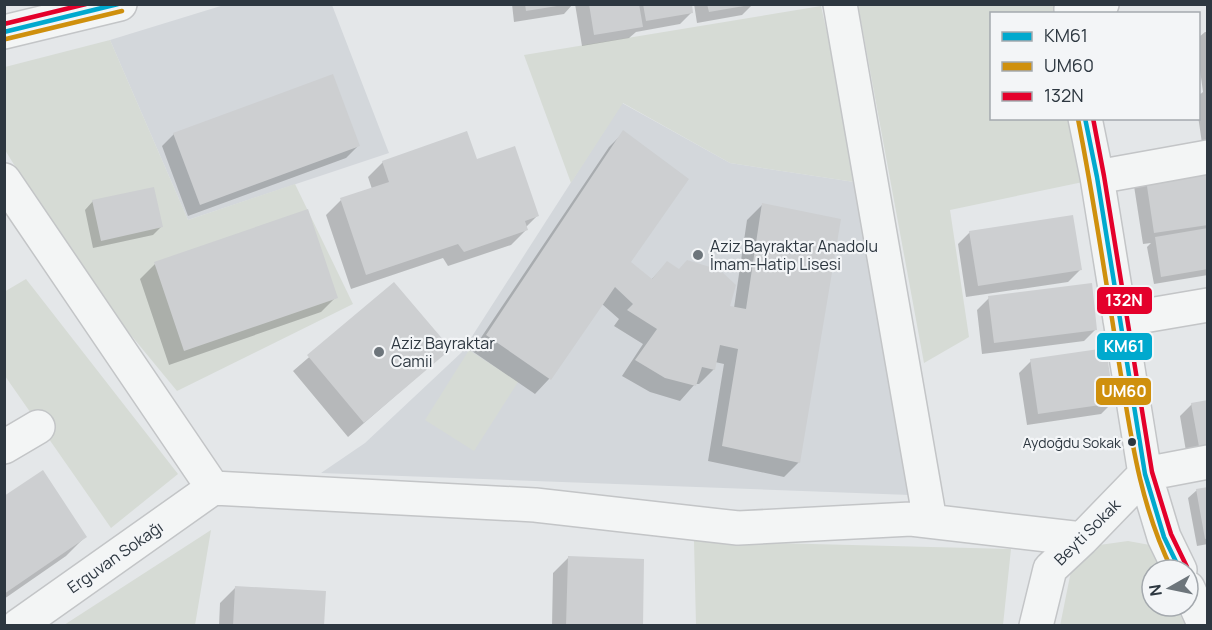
<svg xmlns="http://www.w3.org/2000/svg" width="1212" height="630" viewBox="0 0 1212 630" font-family="Manrope,sans-serif">
<style>
.built{fill:#d3d7db}
.green{fill:#d6dbd5}
.shadow{fill:#0003}
.building{fill:#cdcfd1}
.lines{fill:none;stroke-linecap:round;stroke-linejoin:round}
.minor-casing{stroke:#c3c5c7;stroke-width:36}
.minor{stroke:#f3f5f5;stroke-width:33}
.bus-1-casing{stroke:#f3f5f7;stroke-width:9}
.bus-2-casing{stroke:#f3f5f7;stroke-width:9}
.bus-3-casing{stroke:#f3f5f7;stroke-width:9}
.bus-1{stroke:#00a9ce;stroke-width:4.5}
.bus-2{stroke:#cf900d;stroke-width:4.5}
.bus-3{stroke:#e4002b;stroke-width:4.5}
.poi-dot{fill:#6d757b;stroke:#f3f5f7;stroke-width:2}
.bus-dot{fill:#2d3740;stroke:#f3f5f7;stroke-width:2}
.labels{text-anchor:middle;stroke-width:4.5;stroke-linejoin:round;paint-order:stroke}
.bus-label{font-size:14px;fill:#2d3740;stroke:#f3f5f7;text-anchor:end}
.poi-label{font-size:16px;fill:#2d3740;stroke:#f3f5f7;text-anchor:start}
.street-label{font-size:16px;fill:#2d3740;stroke:#f3f5f7}
.line-badge{stroke:#f3f5f7;stroke-width:2}
.badge-label{font-size:16px;text-anchor:middle;font-weight:bold;fill:#fff}
</style>
<rect width="100%" height="100%" fill="#e4e7e9"/>
<path class="built" d="M224 5H332L389 153 188 220 110 40Z
M622 103 730 163 861 183 910 495 321 473 365 443 462 352Z"/>
<path class="green" d="M858 5H1054L1055 13 992 14V118L1073 119 1083 182 950 210 969 337 924 363Z
M821 6 861 183 730 163 623 103 571 183 524 55Z
M110 40 188 220 295 184 353 304 177 391 83 277 5 150V67Z
M26 279 178 474 111 528 5 376 4 292Z
M469 350 518 382 474 451 425 420Z
M211 530 195 625H64Z
M694 541 1011 549 1003 625H696Z
M1128 541 1150 545 1161 570H1152V606H1176L1185 625 1060 626 1071 571 1092 546Z"/>
<path class="shadow" d="M512 4H573L564 14 514 22Z
M575 4H690L692 12 680 24 636 32 629 38 582 46Z
M694 4H753L742 15 697 23Z
M1205 32H1208V150H1203L1198 116V96L1203 92 1198 55V38Z
M624 132 629 263 651 280 667 263 728 307 734 308 747 220 762 205 799 462 784 477 708 461 724 364 715 362 714 369 699 384H695L680 401 650 392 622 376 643 344 614 326 619 319 602 304 549 379 535 394 472 351 609 147Z
M174 134 358 146 346 158 188 216 162 146Z
M476 161 537 216 525 228 526 230 511 245 448 266 443 258 351 289 326 215 341 200 372 189 368 177 383 162Z
M1208 164V275L1154 284 1147 247 1151 243 1143 244 1134 186Z
M93 201 161 227 153 235 93 248 85 210Z
M970 232 1080 270 1068 282 966 297 958 244Z
M155 264 336 297 321 312 169 365 140 279Z
M394 284 449 349 348 437 293 371Z
M989 298 1096 329 1084 341 982 354 977 310Z
M1031 361 1113 402 1101 414 1027 425 1019 373Z
M1192 404 1208 459 1188 463 1180 416Z
M1208 488V544L1197 546 1188 498 1197 490Z
M4 497 85 537 66 556 4 599Z
M568 558 641 626H552L553 573Z
M235 588 323 626H219L220 603Z"/>
<path class="building" d="M525 4H557V6L526 11Z
M589 4H639L643 27 594 35Z
M643 4H692L693 13 646 21Z
M707 4H744V6L709 12Z
M333 74 360 146 200 205 173 133Z
M623 130 689 179 631 262 652 279 667 261 679 269 687 260 720 270 736 285 730 306 746 309 762 203 841 219 800 463 722 446 738 349 720 345 715 370 702 367 696 386 665 378 635 360 657 329 627 310 633 304 615 287 551 380 486 335Z
M467 131 477 159 515 146 539 216 525 221 528 230 464 252 458 244 366 275 340 198 389 182 382 161Z
M1208 162V225L1154 233 1145 173Z
M154 187 163 227 101 241 92 200Z
M308 209 338 298 184 351 154 262Z
M1073 215 1082 270 978 286 969 231Z
M1208 228V269L1161 277 1155 237Z
M394 282 451 349 364 423 307 355Z
M1092 283 1097 330 994 343 988 296Z
M1106 348 1114 403 1038 414 1030 359Z
M1208 400V450L1200 452 1191 403Z
M43 470 87 537 4 594V496Z
M1208 487V538L1205 539 1196 489Z
M568 556 644 559 643 626H566Z
M235 586 326 591 324 626H233Z"/>
<g class="lines">
<g class="minor-casing">
<path id="minor" d="M840 4 930 521
M1071 9 1102 4
M4 32 120 4
M1085 118 1097 177 1145 474 1164 537 1180 570
M1097 177 1208 157
M4 180 213 488 535 505 738 528 911 519 1082 539
M1120 320 1208 305
M4 447 38 427
M1188 588 1205 626
M18 626 213 488
M1036 626 1050 569 1082 539 1145 474 1208 462"/>
</g>
<use href="#minor" class="minor"/>
<g class="bus-1-casing">
<path id="bus-1" d="M4 32 118 4
M1085 118 1097 177 1145 474 1164 537 1180 570"/>
</g>
<g class="bus-2-casing">
<path id="bus-2" d="M6 39 122 11
M1078 119C1094 200 1106 282 1119 363 1131 436 1139 502 1172 570"/>
</g>
<g class="bus-3-casing">
<path id="bus-3" d="M4 24 86 4
M1093 118 1104 176 1152 472 1171 534 1187 567"/>
</g>
<use href="#bus-1" class="bus-1"/>
<use href="#bus-2" class="bus-2"/>
<use href="#bus-3" class="bus-3"/>
</g>
<g class="poi-dot">
<circle cx="698" cy="255" r="6"/>
<circle cx="379" cy="352" r="6"/>
</g>
<circle class="bus-dot" cx="1132" cy="442" r="5"/>
<g class="labels">
<g class="bus-label">
<text x="1121" y="448">Aydoğdu Sokak</text>
</g>
<g class="poi-label">
<text x="710" y="252">Aziz Bayraktar Anadolu<tspan x="710" dy="18">İmam-Hatip Lisesi</tspan></text>
<text x="391" y="349">Aziz Bayraktar<tspan x="391" dy="18">Camii</tspan></text>
</g>
<g class="street-label">
<text transform="translate(1087 532) rotate(-45)" y="6">Beyti Sokak</text>
<text transform="translate(115 557) rotate(-35)" y="6">Erguvan Sokağı</text>
</g>
</g>
<g class="line-badge">
<rect x="1096" y="286" width="57" height="29" rx="6" fill="#e4002b"/>
<rect x="1096" y="332" width="57" height="29" rx="6" fill="#00a9ce"/>
<rect x="1095" y="377" width="57" height="29" rx="6" fill="#cf900d"/>
</g>
<g class="badge-label">
<text x="1124" y="306">132N</text>
<text x="1124" y="352">KM61</text>
<text x="1124" y="397">UM60</text>
</g>
<rect width="1212" height="630" fill="none" stroke="#2d3740" stroke-width="12"/>
<rect x="990" y="12" width="210" height="108" fill="#f3f5f7" stroke="#a4a9ae" stroke-width="1.5"/>
<rect x="1002" y="32" width="30" height="9" fill="#00a9ce" stroke="#a4a9ae" stroke-width="1.5"/>
<text x="1044" y="42" font-size="18" fill="#2d3740">KM61</text>
<rect x="1002" y="62" width="30" height="9" fill="#cf900d" stroke="#a4a9ae" stroke-width="1.5"/>
<text x="1044" y="72" font-size="18" fill="#2d3740">UM60</text>
<rect x="1002" y="92" width="30" height="9" fill="#e4002b" stroke="#a4a9ae" stroke-width="1.5"/>
<text x="1044" y="102" font-size="18" fill="#2d3740">132N</text>
<g transform="translate(1170 588) rotate(261)"><circle r="28" fill="#f3f5f7" stroke="#a4a9ae" stroke-width="1.5"/>
<path d="M0-4.5L10 22L0 15L-10 22Z" fill="#6d757b"/>
<text y="-9" font-size="16" font-weight="bold" text-anchor="middle" fill="#2d3740">N</text>
</g>
</svg>
